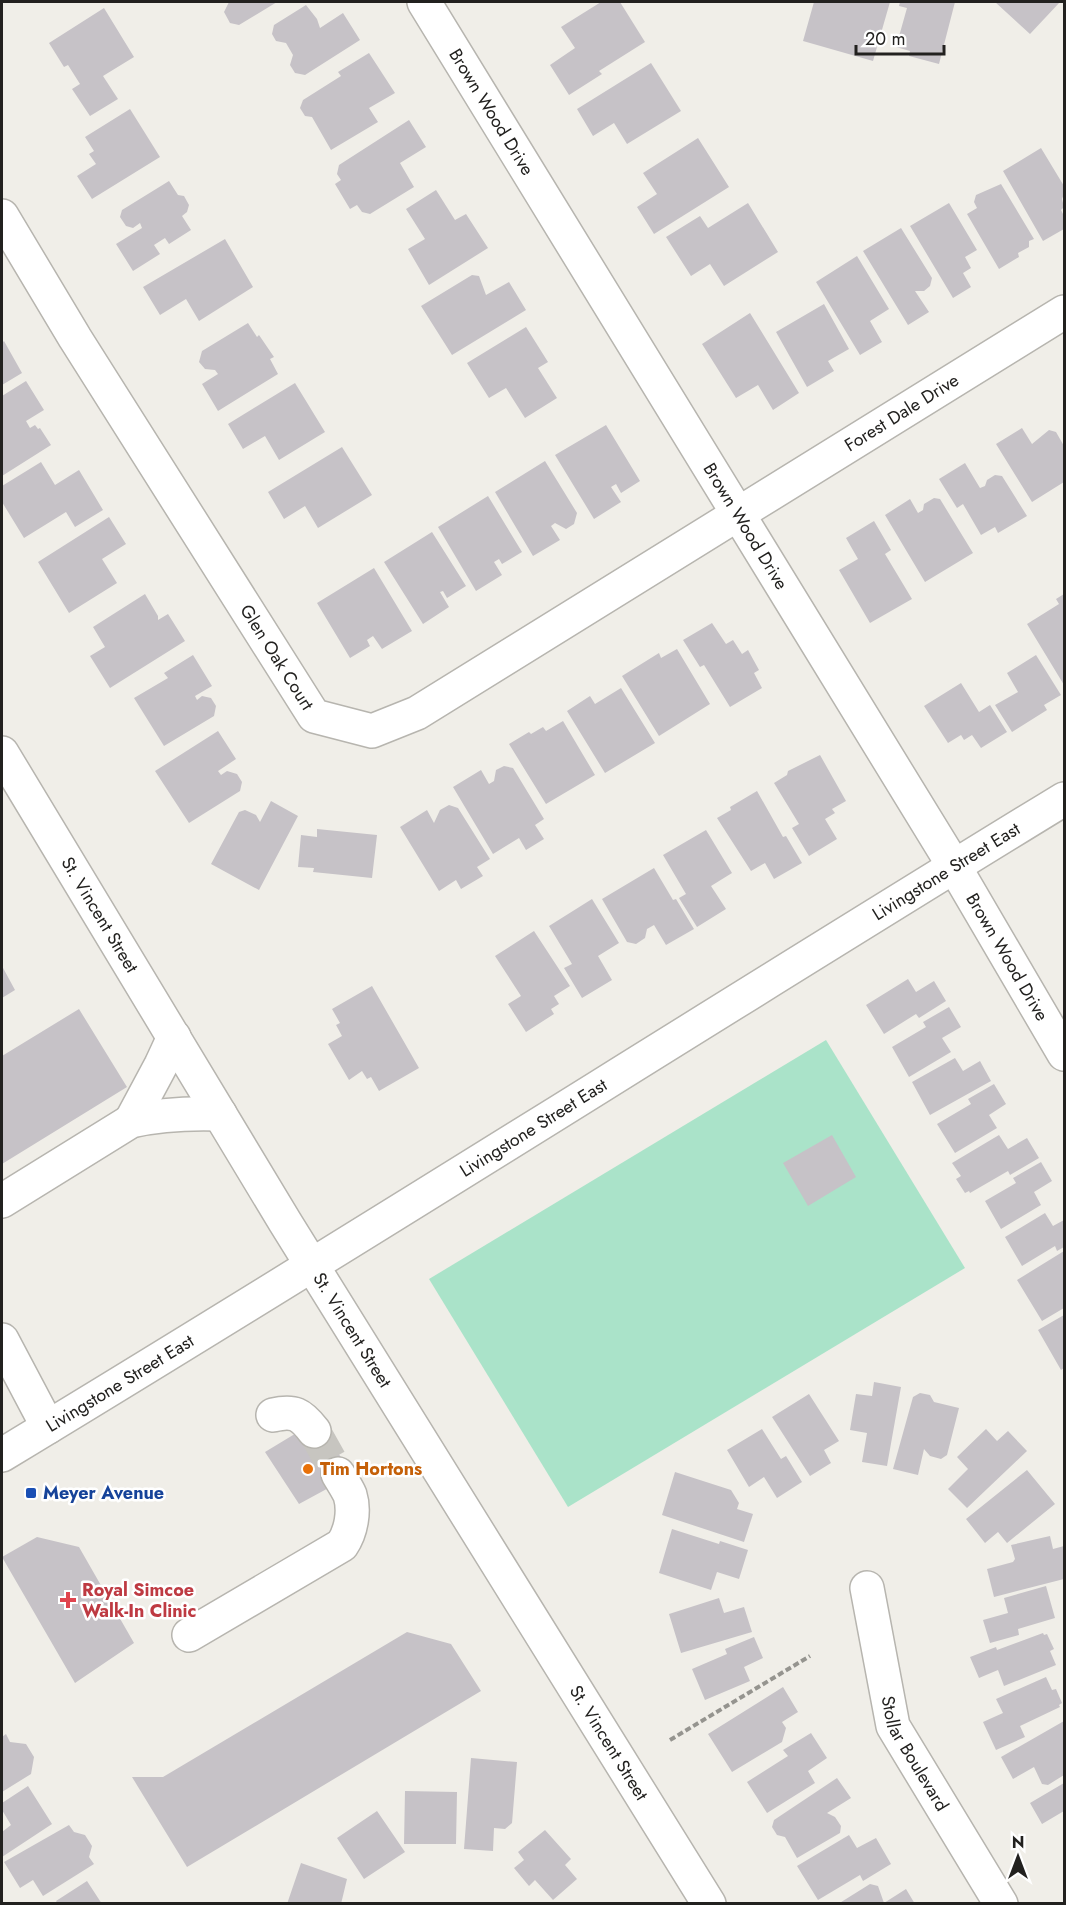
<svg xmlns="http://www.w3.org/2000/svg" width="1066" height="1905" viewBox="0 0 1066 1905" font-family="Jost,sans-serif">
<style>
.green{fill:#aae3c9}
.building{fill:#c6c2c7}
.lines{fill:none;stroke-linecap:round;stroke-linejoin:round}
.minor-tunnel{stroke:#c7c5c0;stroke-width:33;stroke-dasharray:33 16;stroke-linecap:butt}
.minor-casing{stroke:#b7b5af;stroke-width:36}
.major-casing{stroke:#b7b5af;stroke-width:36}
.path{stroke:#95948f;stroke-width:4;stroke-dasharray:6 3;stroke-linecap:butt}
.minor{stroke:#fff;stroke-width:33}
.major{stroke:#fff;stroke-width:33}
.food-dot{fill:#e8710a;stroke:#fff;stroke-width:2}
.transit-dot{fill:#1a4fb4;stroke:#fff;stroke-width:2}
.health-dot{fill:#e0444e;stroke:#fff;stroke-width:2}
.labels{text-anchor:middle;stroke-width:5;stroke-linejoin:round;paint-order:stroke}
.street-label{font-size:18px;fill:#22211f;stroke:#fff}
.food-label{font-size:18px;font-weight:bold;fill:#c56008;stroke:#fff;text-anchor:start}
.transit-label{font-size:18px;font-weight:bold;fill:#164399;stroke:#fff;text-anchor:start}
.health-label{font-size:18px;font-weight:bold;fill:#be3a42;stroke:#fff;text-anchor:start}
</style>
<rect width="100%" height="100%" fill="#f0eee8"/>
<path class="green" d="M826 1040 965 1268 568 1507 429 1279Z"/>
<path class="building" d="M229 2H277L239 25 230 23 224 12Z
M601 2H620L645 42 599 71 602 74 569 95 550 65 575 48 561 27Z
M814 2H890L873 61 803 41Z
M900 2H955L939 64 909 56 910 51 896 47 907 8 899 6Z
M995 2H1060L1030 34Z
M306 5 317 19 320 28 343 13 360 40 305 75 295 73 290 65 293 55 286 43 276 41 272 34 274 25Z
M104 8 134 57 103 76 118 99 90 116 72 89 80 84 68 65 64 67 49 43Z
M369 53 395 93 369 108 378 122 331 150 312 117 305 116 300 108 303 100 341 76 338 72Z
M651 63 681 111 627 144 614 123 593 136 577 109Z
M130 109 160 157 92 199 77 176 96 164 89 154 94 151 85 137Z
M409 120 426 147 400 163 414 187 370 214 362 212 357 205 350 209 335 184 341 180 337 174 339 165Z
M698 138 729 187 654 234 637 207 657 194 643 173Z
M1041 148 1064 186V194L1062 199 1064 207 1061 210 1064 216V229L1043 241 1003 171Z
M169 181 178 195 184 196 189 205 187 212 182 216 191 230 169 244 165 238 154 245 160 254 133 271 116 244 142 228 140 223 133 228 126 226 120 217 122 210Z
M1001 184 1034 239 1029 241V247L1018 253 1019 257 999 269 967 214 977 208 974 202 976 195Z
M436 190 455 220 466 214 488 248 429 285 408 249 425 239 406 209Z
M748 203 778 252 724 286 710 264 691 276 666 237 700 216 708 228Z
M949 203 977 250 965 257 971 268 963 273 971 287 953 298 910 226Z
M901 228 932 278 930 286 924 291H915L929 312 908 325 863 251Z
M225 239 253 287 199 321 186 299 160 315 143 287Z
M857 256 889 309 870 321 882 342 860 355 816 282Z
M472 275 479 276 486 295 509 282 526 310 452 355 421 306Z
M824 304 849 349 828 361 834 371 807 387 776 332Z
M750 313 799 393 773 410 758 385 736 398 702 344Z
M248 323 257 337 259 335 274 357 270 359 278 374 218 411 202 384 218 374 215 370 205 369 199 362 202 351Z
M526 327 548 362 538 368 557 398 525 418 506 388 489 398 467 363Z
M4 341 22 373 2 385V343Z
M26 381 44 410 26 421 30 428 35 425 38 429 40 428 51 445 2 476V396Z
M295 383 325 432 279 460 265 436 243 449 228 424Z
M606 425 640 481 621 493 616 484 611 487 621 502 594 519 555 455Z
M1022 428 1032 444 1049 430 1056 432 1064 446V482L1032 502 996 444Z
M342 447 372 495 318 528 305 506 284 519 268 492Z
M545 461 577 513 574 524 566 529 555 523 551 526 560 540 533 556 495 492Z
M41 462 55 485 79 470 103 510 75 527 66 512 24 538 2 502V486Z
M965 463 980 488 985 486 987 480 995 475 1002 476 1027 516 998 533 995 527 981 535 963 504 957 508 939 479Z
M488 496 522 552 502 564 499 559 494 562 502 575 476 591 438 527Z
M934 498 940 499 973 553 925 582 885 515 910 499 918 513 923 510 924 504Z
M109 517 126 544 102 559 117 583 69 613 38 562Z
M874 521 891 550 885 554 912 599 870 623 839 570 858 559 846 538Z
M432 532 466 586 447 598 443 591 440 592 449 607 423 624 384 562Z
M374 568 412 631 382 649 373 636 367 640 370 646 350 658 317 603Z
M145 594 158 616V620L168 614 185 641 110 688 90 656 105 647 93 627Z
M1064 594V685L1027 624 1059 604 1056 599Z
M712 623 726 644 733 640 742 654 748 650 759 670 754 673 762 688 730 707 704 665 700 667 683 640Z
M677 649 710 704 659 736 622 676 659 653 661 658Z
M193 655 212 686 195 696 197 700 202 696 211 698 216 706 214 716 164 746 134 698 168 678 164 673Z
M1036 655 1061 695 1044 705 1047 710 1012 732 995 705 1018 692 1007 673Z
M961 683 979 712 990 705 1007 732 981 748 972 735 964 740 961 735 948 743 924 706Z
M621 688 655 743 605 773 567 711 590 696 595 704Z
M563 721 595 775 546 804 509 744 529 732 531 734 543 727 546 731Z
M218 731 236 759 218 771 221 775 227 771 237 774 242 782 240 791 189 823 155 771Z
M820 755 846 801 832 809 835 813 825 819 837 839 809 856 792 828 799 824 774 783 787 775 788 771Z
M504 766 513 768 544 819 535 825 544 839 526 850 519 838 493 854 453 787 481 770 489 784 494 781 496 770Z
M757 791 783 837 786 836 802 863 774 879 765 863 751 871 717 818 731 810 730 807Z
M271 801 298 816 259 890 211 864 239 812 245 810 256 815 260 822Z
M449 805 458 808 490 859 477 867 483 876 461 889 456 880 439 891 400 827 427 810 434 823 440 810Z
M317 829 377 835 372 878 313 872 314 868 298 867 301 835 317 837Z
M706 830 732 873 711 886 726 909 697 927 679 898 686 894 663 855Z
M654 868 673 900 676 899 694 929 666 945 654 925 647 929 645 938 636 944 627 942 602 899Z
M592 899 619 943 598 956 612 980 582 998 564 968 572 964 549 926Z
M534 931 570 986 554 996 559 1004 551 1009 554 1014 526 1032 508 1004 521 996 495 956Z
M2 966 15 990 2 998Z
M908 979 916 992 934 981 946 1001 919 1018 916 1014 884 1034 866 1005Z
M372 986 419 1068 379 1091 371 1077 367 1079 362 1071 349 1080 328 1044 342 1036 336 1025 340 1023 332 1009Z
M949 1007 961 1027 942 1038 951 1052 909 1077 892 1047 926 1027 923 1022Z
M79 1009 127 1087 2 1164V1056Z
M955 1058 963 1071 980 1061 991 1081 930 1115 912 1082Z
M994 1084 1006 1104 989 1115 997 1128 955 1153 937 1124 971 1104 968 1099Z
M832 1135 856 1177 808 1206 783 1163Z
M999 1135 1008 1149 1027 1138 1039 1158 1010 1175 1008 1171 970 1193 969 1191 965 1193 956 1179 961 1176 952 1163Z
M1041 1162 1052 1181 1034 1192 1041 1205 1001 1229 985 1201 1016 1183 1013 1178Z
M1045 1213 1053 1226 1064 1220V1247L1057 1251 1055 1246 1022 1266 1005 1237Z
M1064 1251V1308L1042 1321 1017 1280Z
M1064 1315V1368L1061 1370 1038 1330Z
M874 1382 901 1387 887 1466 862 1462 867 1433 850 1430 856 1394 872 1396Z
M920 1393 930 1395 934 1402 959 1408 947 1455 941 1459 930 1456 924 1449 918 1475 893 1469 913 1397Z
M809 1394 839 1441 824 1450 831 1463 810 1476 772 1417Z
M303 1429 327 1433 344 1463 334 1485 299 1504 265 1452Z
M762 1429 781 1459 786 1456 802 1482 777 1498 764 1477 749 1487 727 1450Z
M986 1429 997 1441 1008 1431 1027 1451 967 1508 948 1489 968 1469 957 1457Z
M1027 1470 1055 1504 1007 1543 998 1532 985 1543 966 1519Z
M675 1472 731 1490 739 1503 737 1509 753 1514 744 1542 662 1515Z
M672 1529 719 1544 720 1541 748 1550 739 1579 717 1572 711 1590 659 1573Z
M1050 1536 1053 1549 1064 1546V1579L994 1597 987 1569 1013 1562 1015 1559 1011 1545Z
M37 1537 79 1547 134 1643 75 1683 2 1557Z
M1046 1586 1055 1618 1018 1629 1019 1635 990 1643 983 1620 1008 1613 1004 1598Z
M719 1598 724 1613 744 1607 752 1632 681 1653 669 1614Z
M407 1632 451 1644 481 1691 187 1867 132 1777H163Z
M1043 1633 1044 1635 1047 1634 1054 1649 1050 1651 1056 1665 1004 1686 998 1670 979 1678 970 1657 996 1647 997 1650Z
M754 1637 763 1658 744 1667 750 1681 705 1700 692 1669 727 1654 725 1649Z
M1046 1677 1052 1690 1056 1689 1062 1703 1059 1705 1060 1707 1020 1726 1025 1737 996 1750 983 1722 1003 1713 996 1699Z
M783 1687 798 1712 782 1722 786 1728 782 1742 732 1772 708 1734Z
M1064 1721V1775L1048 1785 1042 1784 1034 1767 1013 1779 1001 1757Z
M811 1733 827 1758 808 1771 815 1783 767 1813 747 1782 788 1756 783 1750Z
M6 1734 10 1742 26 1744 34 1757 31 1774 2 1792V1737Z
M471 1758 517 1762 512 1823 505 1829 494 1828 493 1851 464 1849Z
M837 1778 851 1798 827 1813 835 1817 841 1826 840 1833 797 1858 785 1837 777 1835 772 1827 774 1820Z
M1064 1783V1811L1042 1824 1030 1803Z
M28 1786 52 1824 2 1857V1832L11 1825 2 1810V1803Z
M405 1791 457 1792 456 1844H404Z
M377 1811 405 1852 364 1879 337 1838Z
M69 1825 74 1832 85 1835 92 1846 89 1857 94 1864 43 1896 33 1880 20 1888 4 1862Z
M545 1830 571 1859 565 1865 577 1879 553 1900 535 1880 529 1886 514 1868 524 1860 518 1852Z
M849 1835 857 1848 876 1838 891 1864 863 1881 860 1875 818 1900 797 1866Z
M301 1863 347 1879 341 1904H287Z
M87 1881 102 1904H58L56 1901Z
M870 1884 878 1886 884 1903 906 1889 915 1904H838Z"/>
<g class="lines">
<path class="minor-tunnel" d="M314 1431 338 1474"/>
<g class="minor-casing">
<g id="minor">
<path id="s1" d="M424 2 954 866 1064 1054"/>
<path id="s2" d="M2 216 75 338 314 716 372 731 417 713 1064 312"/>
<path d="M131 1121 161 1065 174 1037"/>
<path d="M2 1201 131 1121C161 1114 189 1113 220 1114"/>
<path d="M2 1340 48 1427"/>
<path d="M273 1415C294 1410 301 1414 314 1431"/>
<path id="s3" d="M2 1455C358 1240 709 1016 1064 799"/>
<path id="s4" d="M867 1588 893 1726 1001 1904"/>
<path d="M189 1635 342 1545C351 1532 355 1511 350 1495 347 1488 342 1481 338 1474"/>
</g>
</g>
<g class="major-casing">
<g id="major">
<path id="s5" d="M2 753 285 1222 709 1904"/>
</g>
</g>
<path class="path" d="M670 1740 810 1656"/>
<use href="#minor" class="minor"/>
<use href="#major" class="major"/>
</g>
<circle class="food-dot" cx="308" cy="1469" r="6"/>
<rect class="transit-dot" x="25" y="1487" width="12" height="12" rx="3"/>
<path class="health-dot" d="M65 1591h6v6h6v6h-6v6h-6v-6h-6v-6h6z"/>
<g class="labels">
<g class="street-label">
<text dy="6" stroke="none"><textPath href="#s1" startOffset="129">Brown Wood Drive</textPath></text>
<text dy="6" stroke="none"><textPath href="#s2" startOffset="1268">Forest Dale Drive</textPath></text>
<text dy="6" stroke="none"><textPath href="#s1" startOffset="615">Brown Wood Drive</textPath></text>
<text dy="6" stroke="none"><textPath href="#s2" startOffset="520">Glen Oak Court</textPath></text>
<text dy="6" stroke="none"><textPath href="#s3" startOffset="1110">Livingstone Street East</textPath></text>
<text dy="6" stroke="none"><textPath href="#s5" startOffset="189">St. Vincent Street</textPath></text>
<text dy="6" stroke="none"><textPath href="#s1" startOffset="1119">Brown Wood Drive</textPath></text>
<text dy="6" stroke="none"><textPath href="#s3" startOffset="624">Livingstone Street East</textPath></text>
<text dy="6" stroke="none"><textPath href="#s5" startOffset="675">St. Vincent Street</textPath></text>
<text dy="6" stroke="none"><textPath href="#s3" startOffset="138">Livingstone Street East</textPath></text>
<text dy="6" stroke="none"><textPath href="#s5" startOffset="1161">St. Vincent Street</textPath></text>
<text dy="6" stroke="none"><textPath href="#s4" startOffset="174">Stollar Boulevard</textPath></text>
</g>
<g class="food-label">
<text x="320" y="1475">Tim Hortons</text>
</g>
<g class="transit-label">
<text x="43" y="1499">Meyer Avenue</text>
</g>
<g class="health-label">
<text x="82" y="1596">Royal Simcoe<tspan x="82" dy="21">Walk-In Clinic</tspan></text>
</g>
</g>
<rect width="1066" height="1905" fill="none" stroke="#22211f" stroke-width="6"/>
<g transform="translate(1018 1857)" stroke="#ffffff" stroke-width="4.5" paint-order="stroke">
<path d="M0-4.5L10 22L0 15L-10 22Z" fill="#22211f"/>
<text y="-9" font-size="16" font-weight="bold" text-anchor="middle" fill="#22211f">N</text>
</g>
<path d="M856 45v9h88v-9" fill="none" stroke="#22211f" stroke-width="3"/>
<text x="865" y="45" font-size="18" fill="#22211f" stroke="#ffffff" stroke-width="4.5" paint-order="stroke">20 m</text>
</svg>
